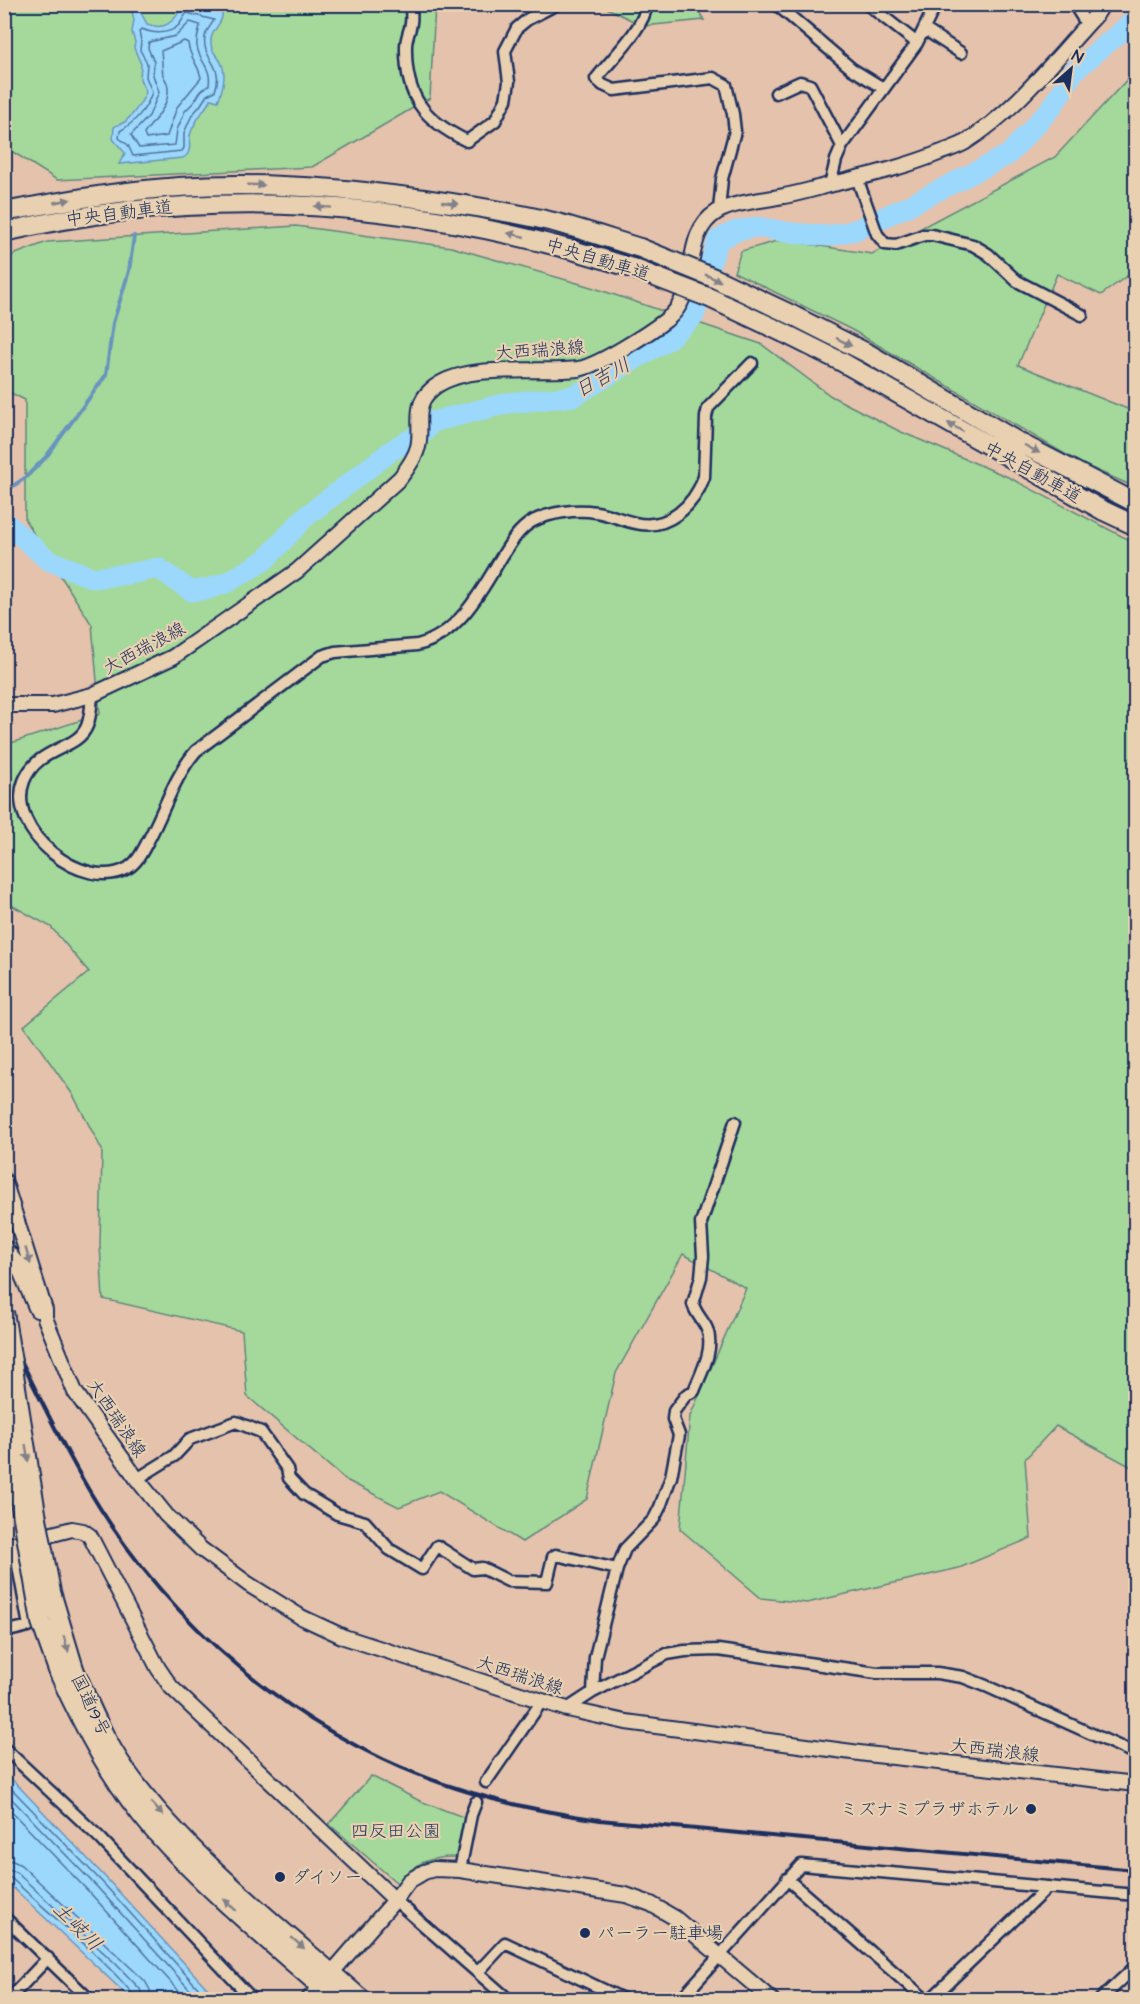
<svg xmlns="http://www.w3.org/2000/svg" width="1140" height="2004" viewBox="0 0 1140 2004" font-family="'Architects Daughter','Klee One',sans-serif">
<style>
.green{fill:#a4d99b;stroke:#60847c;stroke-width:1.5}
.water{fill:#9cd7fc;stroke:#6894bd;stroke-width:1.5}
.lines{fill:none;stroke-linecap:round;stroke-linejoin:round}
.shore{stroke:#4f729d;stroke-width:1.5}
.stream{stroke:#6894bd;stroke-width:4}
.river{stroke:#9cd7fc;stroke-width:21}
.street-tunnel{stroke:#bda59c;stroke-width:10;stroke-dasharray:10 5;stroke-linecap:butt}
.street-casing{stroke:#1b2f5e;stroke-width:15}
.secondary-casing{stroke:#1b2f5e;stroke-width:18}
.highway-casing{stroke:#1b2f5e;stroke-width:22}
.street{stroke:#e8d0b1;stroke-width:10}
.secondary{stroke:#e8d0b1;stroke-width:14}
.highway{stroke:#e8d0b1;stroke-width:18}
.rail{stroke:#1b2f5e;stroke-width:4}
.highway-bridge-casing{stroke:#1b2f5e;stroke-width:22;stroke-linecap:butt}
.highway-bridge{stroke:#e8d0b1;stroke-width:18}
.oneway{fill:#828088}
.poi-dot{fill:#1b2f5e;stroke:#e8d0b1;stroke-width:2}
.labels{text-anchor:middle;stroke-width:4.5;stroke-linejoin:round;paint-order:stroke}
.street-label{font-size:18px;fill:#1b2f5e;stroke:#e8d0b1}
.poi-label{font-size:18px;fill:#1b2f5e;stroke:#e8d0b1;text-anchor:start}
.park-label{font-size:18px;fill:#294064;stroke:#e8d0b1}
.water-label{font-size:20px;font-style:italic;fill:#28406e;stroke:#e8d0b1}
</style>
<rect width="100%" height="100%" fill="#e5c2ac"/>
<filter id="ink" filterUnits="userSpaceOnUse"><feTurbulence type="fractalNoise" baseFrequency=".0167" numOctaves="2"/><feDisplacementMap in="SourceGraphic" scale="12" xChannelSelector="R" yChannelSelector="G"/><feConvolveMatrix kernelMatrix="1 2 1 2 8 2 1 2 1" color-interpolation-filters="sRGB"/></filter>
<g filter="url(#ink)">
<path class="green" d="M4 5H435L430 98 312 167 57 180 5 147Z
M601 5H695L704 20 643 26Z
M1135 71V270L1101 295 1057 274 1018 365 1135 412V487L1082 464 852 330 734 272 741 251 781 240 872 254 1055 157Z
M296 226 451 247 591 287 761 344 831 396 899 431 1008 477 1135 543V1469L1056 1426 1025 1459 1031 1538 959 1568 807 1603 761 1598 680 1529 690 1416 746 1288 683 1254 616 1373 587 1499 522 1542 439 1491 399 1507 346 1480 247 1396 242 1331 103 1299 100 1245 102 1150 73 1095 24 1026 89 972 51 927 4 901 5 745 100 714 92 625 25 520V400L5 390V258L47 242Z
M371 1776 420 1801 466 1818 459 1857C429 1856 418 1862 397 1883L329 1824Z"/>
<path class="water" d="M189 6C199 10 213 16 222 8 225 26 210 28 211 43 211 50 215 54 219 59 228 72 223 88 218 101L211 99C204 111 196 119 191 132 187 142 194 152 183 158L119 164 125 153 113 139 114 127C118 124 124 124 127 120 135 112 142 102 146 92L140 79 141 64 134 48 135 42 132 32 134 20 132 12 136 10 140 11 147 24C163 31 173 23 181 9Z
M5 1772 107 1879 217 1999H131L5 1880Z"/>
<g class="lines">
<path class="shore" d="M187 13 214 20C211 26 206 30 205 37 201 59 225 64 215 91L207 95 200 106 192 115 184 133V148L182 151 133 156 128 145 119 138 120 131C134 123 147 109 152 92L146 77 147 63 140 50 141 41 139 31 142 29C153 34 169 35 179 25 182 21 184 16 187 13Z
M190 22 200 25C199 32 196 39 197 46 199 62 212 67 209 85L201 91 194 102 185 111 177 130 175 145 139 148 131 135 149 116 159 92 153 75 154 62 148 48 149 42 176 36Z
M184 41 188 43C189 57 200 67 201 78L177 107 167 136 146 139 144 134C154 119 173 104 167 83 166 80 164 78 163 75 162 70 162 57 161 51Z
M4 1781 103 1883 209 2000
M4 1791 98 1888 199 2000
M4 1804 91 1894 187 2000
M4 1860 13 1861 21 1865 145 1981 150 1990 152 2000
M4 1869 16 1872 116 1964 140 1989 143 2000
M4 1876 11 1878C29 1895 133 1984 135 2000"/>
<path class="stream" d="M4 492 25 478 46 457 106 375 113 323 129 271 134 236"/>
<path class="river" d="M4 521 48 560 93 578 135 573 158 568 191 591 208 589 228 582 265 560 305 517 395 448 424 432 432 422 508 403 574 396 667 340 694 316 718 240 736 231 757 227 792 233 828 236 856 230 908 206 1008 155 1052 107 1074 71 1136 19"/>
<path class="street-tunnel" d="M476 1802 486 1782"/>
<g class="street-casing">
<path id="street" d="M411 4C411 11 412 17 411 23 410 31 406 38 406 46 405 96 423 120 467 141L495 121 506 100 509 82 505 51 517 28 528 19 557 4
M647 4C644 29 611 59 596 79L603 85 614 90 713 78 726 85 733 114 735 131 722 179 719 210
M776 4 852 69 883 88
M867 4 917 43
M1074 4 1087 25
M924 29 961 53
M776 93 800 82 810 85 842 146
M857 178 877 234 885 244 896 245 924 235H932L973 245 988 254 1017 281 1082 315
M830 185 836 160 842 146 917 43 936 4
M92 695C91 705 91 716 87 726 77 751 38 746 24 781 5 830 83 894 128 868 138 862 143 850 149 839 164 811 175 775 196 751L322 656 335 652 417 645C456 636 480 594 498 563 508 547 517 530 533 521 551 512 576 509 596 512 609 514 622 520 635 523 667 531 694 506 704 477L706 417 708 408 752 363
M137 1479 174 1456 190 1439 236 1422 261 1432 287 1469 289 1478 304 1494 337 1514 365 1522 389 1549 422 1569 437 1546 473 1569 482 1568 508 1581 547 1582 553 1557 556 1555 617 1569
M4 1632 29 1626 14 1544
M593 1692 667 1654 685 1651 718 1650 877 1673H937L963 1677 986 1686 1136 1754
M567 1709 593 1692 595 1657 617 1569 625 1549 654 1519 660 1507 671 1477 679 1435 673 1419 674 1411 686 1395 694 1391C701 1373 715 1349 707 1329 703 1320 695 1313 693 1304L701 1277 703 1256 701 1223 735 1122
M4 1748 100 1838 253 2000
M486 1782 542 1701
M460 1870 471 1815 476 1802
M787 1879 926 2000
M395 1900 509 2000
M4 1917 90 2000
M478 1972 505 1943 625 2000
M8 2000 48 1958
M680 2000 801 1865 1136 1895
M930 2000 1048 1887
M1100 2000 1136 1966"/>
</g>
<g class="secondary-casing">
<path id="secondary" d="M4 705H53L92 695 173 657 297 571 400 478C407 469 415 458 418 447 423 427 412 406 431 390 463 361 537 374 578 369 598 366 649 333 666 320 702 294 679 235 717 212 734 202 765 200 784 196 801 193 817 188 833 184 869 175 905 167 939 153 947 150 957 147 964 143 1016 111 1055 59 1096 15L1103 4
M4 1180 45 1310V1318L75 1392 137 1479 166 1515 201 1549 248 1584 301 1617 344 1637 567 1709 626 1722 867 1754 1136 1784
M4 1247 17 1264 37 1310
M4 1544H14L72 1529 83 1531 90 1536 158 1668 171 1687 395 1900
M308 2000 395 1900 409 1881 424 1872 434 1869 460 1870 626 1895 651 1904 675 1918 772 2000"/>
</g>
<g class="highway-casing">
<path id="highway" d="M4 212C63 201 120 191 179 187 261 181 343 188 424 199 466 205 507 211 549 221 579 228 610 239 640 248
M4 232C215 183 428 202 632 268
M792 315 869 354 1020 443 1136 503
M784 333 842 362 1102 510 1136 526
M74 1669C89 1704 104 1740 126 1771 187 1857 282 1929 362 2000
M59 1673C84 1728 113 1783 153 1829 208 1891 274 1945 336 2000"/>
</g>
<use href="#street" class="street"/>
<use href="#secondary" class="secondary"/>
<use href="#highway" class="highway"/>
<path class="rail" d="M4 1327C38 1392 68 1461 109 1522 194 1649 325 1750 472 1793 514 1806 557 1814 600 1820L1136 1870"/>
<g class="highway-bridge-casing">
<path id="highway-bridge" d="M640 248 714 278 792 315
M632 268 710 298 784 333
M4 1312 36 1513 51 1592 74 1669
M4 1408 41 1622 59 1673"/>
</g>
<use href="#highway-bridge" class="highway-bridge"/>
</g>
<defs><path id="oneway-solid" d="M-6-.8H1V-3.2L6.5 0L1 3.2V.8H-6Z" transform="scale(1.5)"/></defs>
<g class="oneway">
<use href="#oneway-solid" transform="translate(256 185) rotate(2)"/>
<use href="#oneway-solid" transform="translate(62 201) rotate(-11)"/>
<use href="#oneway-solid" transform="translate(450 203) rotate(8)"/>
<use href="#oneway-solid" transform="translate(323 207) rotate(-176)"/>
<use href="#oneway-solid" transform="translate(516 235) rotate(-167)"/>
<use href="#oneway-solid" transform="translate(713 278) rotate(24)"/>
<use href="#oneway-solid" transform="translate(844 342) rotate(27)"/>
<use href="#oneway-solid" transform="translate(955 427) rotate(-150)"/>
<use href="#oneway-solid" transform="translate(1032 449) rotate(28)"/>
<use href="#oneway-solid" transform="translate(28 1256) rotate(73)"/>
<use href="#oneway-solid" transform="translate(27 1453) rotate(81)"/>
<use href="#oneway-solid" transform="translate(66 1644) rotate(74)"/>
<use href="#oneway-solid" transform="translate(157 1809) rotate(48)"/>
<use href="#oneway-solid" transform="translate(230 1905) rotate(-137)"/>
<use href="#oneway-solid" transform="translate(298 1943) rotate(41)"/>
</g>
</g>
<g class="poi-dot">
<circle cx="1031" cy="1809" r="6"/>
<circle cx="280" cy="1877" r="6"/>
<circle cx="585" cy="1933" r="6"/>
</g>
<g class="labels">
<g class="street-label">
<text transform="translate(119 213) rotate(-7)" y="6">中央自動車道</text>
<text transform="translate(598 259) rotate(17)" y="6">中央自動車道</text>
<text transform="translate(540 350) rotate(-4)" y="6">大西瑞浪線</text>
<text transform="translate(1033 472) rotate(29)" y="6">中央自動車道</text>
<text transform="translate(144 648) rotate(-28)" y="6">大西瑞浪線</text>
<text transform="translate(117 1418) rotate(56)" y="6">大西瑞浪線</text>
<text transform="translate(520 1675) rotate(18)" y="6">大西瑞浪線</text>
<text transform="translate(91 1705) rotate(64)" y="6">国道19号</text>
<text transform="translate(995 1750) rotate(7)" y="6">大西瑞浪線</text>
</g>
<g class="poi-label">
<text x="1019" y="1815" text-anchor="end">ミズナミプラザホテル</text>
<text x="292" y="1883">ダイソー</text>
<text x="597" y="1939">パーラー駐車場</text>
</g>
<g class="park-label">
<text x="396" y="1837">四反田公園</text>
</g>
<g class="water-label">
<text transform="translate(602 377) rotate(-29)" y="7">日吉川</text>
<text transform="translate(78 1926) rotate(45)" y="7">土岐川</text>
</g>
</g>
<rect width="1140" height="2004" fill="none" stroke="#e8d0b1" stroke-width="24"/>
<rect x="12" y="12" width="1116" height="1980" fill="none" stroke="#1b2f5e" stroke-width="2" filter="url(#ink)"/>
<g transform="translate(1071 69) rotate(28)" stroke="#e8d0b1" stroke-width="4.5" paint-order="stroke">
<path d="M0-4.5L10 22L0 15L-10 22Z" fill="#1b2f5e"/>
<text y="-9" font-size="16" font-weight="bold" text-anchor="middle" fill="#1b2f5e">N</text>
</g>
</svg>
